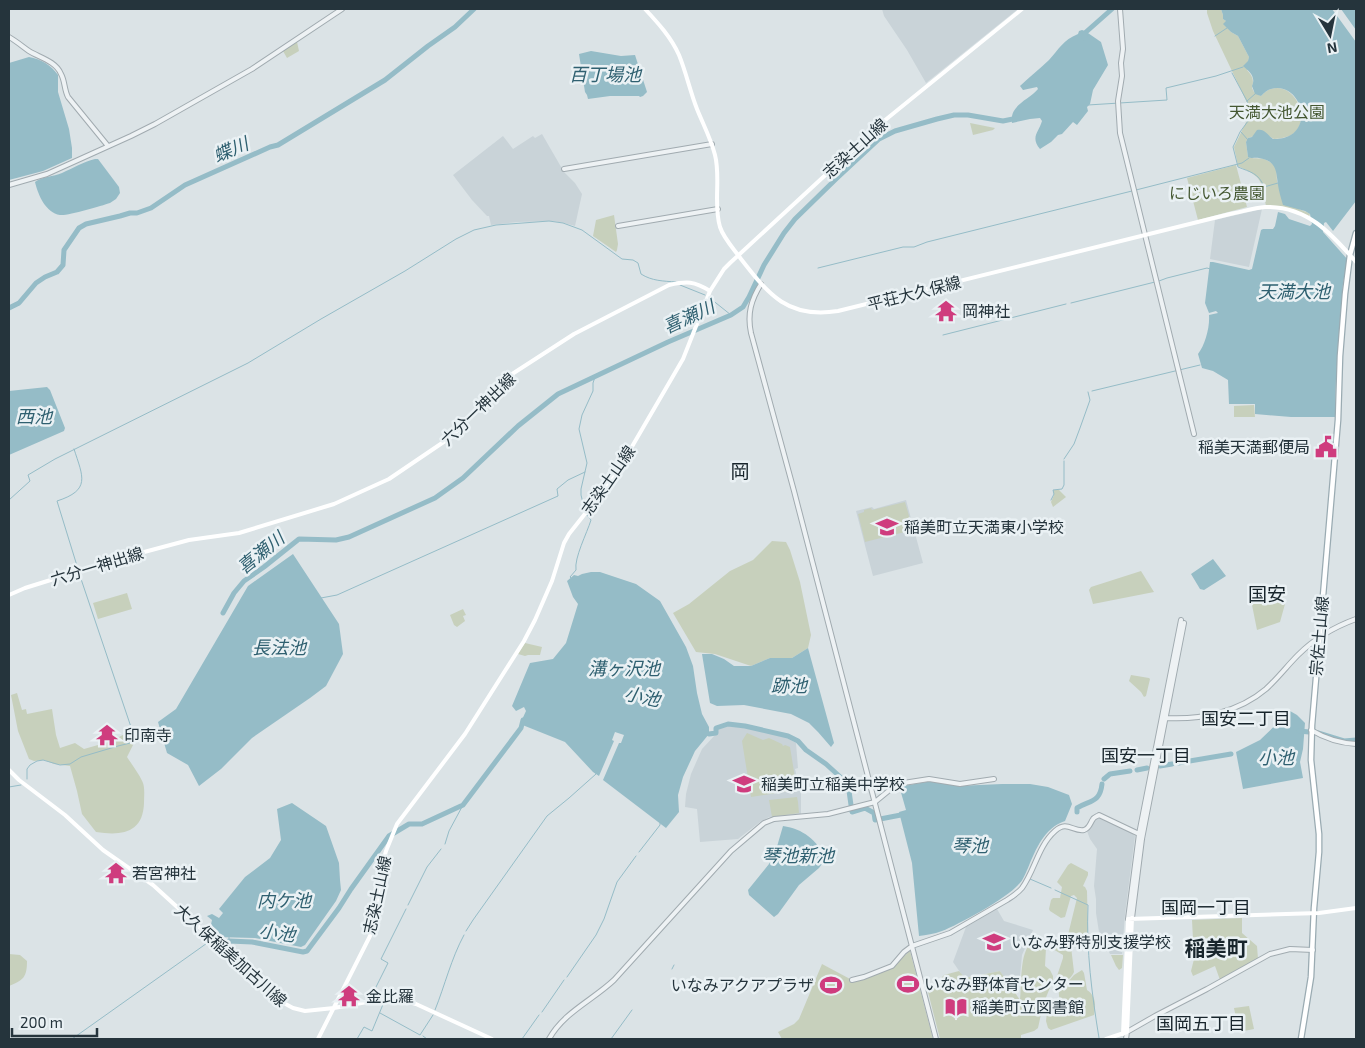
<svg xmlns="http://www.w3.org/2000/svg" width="1365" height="1048" viewBox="0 0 1365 1048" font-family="'Exo 2','Noto Sans JP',sans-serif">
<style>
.built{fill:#c9d3d8}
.green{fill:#c7d0bc}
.water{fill:#95bcc7}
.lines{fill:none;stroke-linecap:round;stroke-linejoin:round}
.stream{stroke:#95bcc7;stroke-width:1}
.river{stroke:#95bcc7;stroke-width:5}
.tertiary-casing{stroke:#a1abb0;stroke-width:6}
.primary-casing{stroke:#9aabb2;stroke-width:7}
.tertiary{stroke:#eef2f4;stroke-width:4}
.secondary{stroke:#fff;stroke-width:4}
.primary{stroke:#fff;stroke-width:4.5}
.labels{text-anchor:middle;stroke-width:5;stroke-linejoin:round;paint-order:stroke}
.park-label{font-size:16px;fill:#455832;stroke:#eaf1f4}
.street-label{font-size:16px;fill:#25343c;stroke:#eaf1f4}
.poi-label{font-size:16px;fill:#25343c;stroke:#eaf1f4;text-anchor:start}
.water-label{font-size:18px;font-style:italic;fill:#2f6070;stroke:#eaf1f4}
.neighbourhood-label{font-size:18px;fill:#18252c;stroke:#eaf1f4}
.quarter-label{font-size:19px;fill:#18252c;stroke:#eaf1f4}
.district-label{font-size:21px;font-weight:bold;fill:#18252c;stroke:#eaf1f4}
</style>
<rect width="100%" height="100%" fill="#dbe3e6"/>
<path class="built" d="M882 9H1018L926 83 907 50 884 16Z
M542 134 564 172 575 183 582 194 575 226 564 223 553 221 518 222 491 225 489 216H487L472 200 453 175 503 136 513 149 533 136 535 138Z
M1262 209 1249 267 1210 259 1215 220Z
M906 500 923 563 873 576 856 511 872 507 874 509Z
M731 725 757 729 784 736 796 743 798 768 795 769 801 794V814L769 817 760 822 738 839 700 842 697 809 685 807 686 794 691 774 702 749 715 735H718V729Z
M1098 817 1126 829 1135 836 1125 914 1122 954H1110L1099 932 1096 913V899L1094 886 1097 849 1090 839 1087 831 1092 826 1094 820Z
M997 909 1004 921 1033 930 1022 955 1019 987 1012 989 1000 971 964 978 953 962 966 927Z"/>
<path class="green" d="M1207 9H1221L1223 15V19L1226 21V26L1231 32 1238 36 1249 57 1247 70C1253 77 1254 80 1252 88L1254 92 1261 96C1264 93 1267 90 1271 89 1298 81 1315 129 1286 137 1283 138 1277 139 1274 139 1272 138 1270 136 1267 136 1261 135 1253 136 1248 138L1246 142 1248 157C1256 160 1261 156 1270 162 1280 168 1275 176 1278 184 1280 189 1295 207 1299 209 1303 211 1306 211 1310 214L1309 216 1280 207 1266 206C1261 179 1263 178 1238 166L1234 147 1250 114V109L1213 31 1207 13Z
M297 42 299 51 287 58 283 51Z
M970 123 995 128 993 130 973 135Z
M1236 165 1247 207 1198 220 1187 178Z
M614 215 618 244 617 250 616 252 593 236 596 220Z
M1254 405 1255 417H1234V406Z
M1053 490H1059L1066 497 1053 507 1051 502 1054 495Z
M905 502 913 530 865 542 858 514 864 512V510L871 508 872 510Z
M772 541 786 542 790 550 800 582 811 635 808 648 792 658H770L751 666 715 654 696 652 673 613 689 604 730 571 753 560Z
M1141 571 1154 592 1093 604 1089 590 1091 587Z
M1280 586 1285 604 1280 622 1257 630 1251 600 1269 589Z
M127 593 132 609 98 619 93 603Z
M463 609 466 615 463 616 465 621 457 627 454 625 450 615Z
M525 643 542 647 540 655H528L525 656 518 654Z
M1131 675 1149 678 1150 679 1146 696 1144 697 1141 692 1129 681Z
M17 693 22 710 26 709 27 714 52 709 56 735 60 748 75 743 84 749 112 741 137 727 138 735 127 757C131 763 141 777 143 783 145 789 144 797 144 803 143 833 122 836 96 832L82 814 77 791 70 766 54 764 44 760 34 761 29 759 18 731 11 695Z
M747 733 763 740 769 738 782 744 783 746 785 745 790 747 797 790 751 797 742 741Z
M797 797 798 802 799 813 772 817 769 800Z
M1071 863 1088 872V875L1083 886 1085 887 1087 891 1088 935 1084 938 1072 937 1070 938 1074 972C1071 979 1064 983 1058 986L1056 984V979L1063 958V955L1046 945V940L1048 939 1065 947 1077 898 1074 895 1071 896 1065 917 1061 918 1050 911 1049 909 1051 900 1053 898H1060L1062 887 1057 882 1068 865Z
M1242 918V933L1257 946 1258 959 1220 980 1215 966 1193 976 1191 971 1194 959 1192 920Z
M1032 942 1046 948 1045 966 1050 970 1053 976V980L1043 1005 1038 1028 1034 1031 1021 1035V1039H940L928 992 944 975 959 971 965 978 1000 971 1020 1000C1022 985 1019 952 1032 942Z
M910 951 933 1039H782L778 1032 794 1024 799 1019 822 964 852 980C873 974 894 966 910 951Z
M9 954 20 955 27 961C27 978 23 980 9 986Z
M1111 955H1123L1122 968 1119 970 1116 966Z
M1082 970 1084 973 1087 990C1096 996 1096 1005 1094 1015L1051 1030 1048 1028 1046 1021 1047 1013 1058 1010 1061 1008C1062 1002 1058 998 1059 992L1074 975Z
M1249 1006 1254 1029 1239 1032 1234 1008Z"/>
<path class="water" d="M1221 9H1332L1356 42V201L1333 231 1326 222 1324 223 1323 232 1348 260 1343 283 1336 378 1335 417H1291L1255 414V404H1229L1228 380 1213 371 1202 368 1198 354C1205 345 1210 327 1209 315L1218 313 1216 311 1209 313 1205 303 1210 262H1213L1249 270 1252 269 1261 230 1263 229H1273L1275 226 1278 212 1285 214 1289 219 1310 226 1312 224 1310 214 1305 211 1283 205C1281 198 1279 192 1278 185 1276 171 1277 161 1259 158 1255 157 1252 159 1248 157L1246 142 1248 138 1252 137 1257 130C1264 128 1268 135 1273 139 1318 140 1303 80 1271 89 1267 90 1264 93 1261 96L1255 94 1252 86C1256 77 1250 72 1243 66L1248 61 1249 57 1238 36 1231 32 1223 24 1226 21 1223 19V15Z
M1341 9H1356V30Z
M1082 30 1085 31 1101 42 1108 65 1093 90 1090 104 1087 107 1088 111 1077 125 1073 122 1062 134 1058 135 1051 142 1040 149C1030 137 1039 132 1042 121L1040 118 1030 119 1012 123C1009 105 1029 100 1038 89L1037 87 1023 90 1020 86C1029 77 1040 69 1049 60 1059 49 1063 40 1078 34L1079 31Z
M591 51 621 56 635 55 647 92 643 96 640 97 639 96H610L588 99 587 95 585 92 579 54Z
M29 57C41 59 51 65 58 75V92L69 129 72 148V158L43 171 9 180V63Z
M95 159H98L119 187 120 193 116 199 110 203C101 206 68 216 60 215 46 213 38 195 35 182 43 176 53 177 62 173 73 168 83 162 95 159Z
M47 387 50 390 65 428 64 431 9 455V391Z
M293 554 339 624 343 654 326 686 310 698 252 738 221 769 199 786 188 765 167 753 158 722 176 709 248 586Z
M1213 559 1226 576 1204 590 1200 589 1191 574Z
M591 572H600L636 584 660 601 686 647 693 666 697 693 702 714 709 727V734L695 751 683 777 678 795 679 812 666 828 603 780 619 743H621L624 735 615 732 612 740 614 741 599 776 593 772 565 742 520 724 526 711 524 707 516 711 512 706 530 663 553 659 566 643 578 604 573 597 567 581 574 575 578 576 582 574Z
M808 648 834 743 831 747 818 732 809 723 791 714 744 705 717 706 710 703 702 654H712L724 659 734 666H751L770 658H792Z
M1290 711 1297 715 1305 723 1303 749 1300 762 1303 778 1243 789 1236 752 1260 740Z
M932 781 957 786 1002 784H1030L1048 787 1069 795 1072 804 1065 821C1044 828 1036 849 1028 868 1025 874 1023 881 1018 885 1007 898 958 925 942 931 934 934 926 935 919 936L912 863 899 812 906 810 900 789 903 786Z
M292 803 326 826 339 863 340 880 341 890 336 901 305 945 301 947 255 938 217 937 210 929 212 920 207 916 212 914 219 918 223 913 219 909 245 877 270 858 281 840 277 809Z
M783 826C804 829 815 840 827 857L819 868 799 885 778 914 774 917 749 895 748 890 769 864 776 850Z"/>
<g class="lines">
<path class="stream" d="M1215 36 1227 28
M1232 73 1247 101 1251 113V117L1240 132 1233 147 1238 167C1250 172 1259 173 1264 187L1278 183
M1247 101 1255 94
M1088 105 1167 100 1166 88 1216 76 1243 67
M1241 132 1248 140
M1136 190 1242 163 1249 158
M818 268 903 247H914L927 242 1132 191
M1159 281 1167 278 1207 268 1210 269
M680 285 705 295
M711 299 731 315
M1071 303 1155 282
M943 335 1066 304
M1092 391 1200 365
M74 449C83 477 91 490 57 501L78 569
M1064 459 1074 444 1080 428 1090 400 1088 392
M9 500 30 481 28 475 55 459 248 363 321 319 405 271 456 239 474 230 496 225 523 223 549 221 563 223 582 230 622 259 633 260 638 263 641 274C652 281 663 281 676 282
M1051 500 1054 494 1053 490 1062 489 1064 485V461
M585 511 581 495V489L587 463 579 429 582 415 593 391V383L595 377
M79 573 132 730
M571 578 570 577 576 570C574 558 587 533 591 520L587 515
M321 598 337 595 558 496 557 489 568 480 585 472
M27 779V769L30 765 37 761 43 760 60 765 70 764 81 757 118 746 163 735
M9 787 21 785
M445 844 449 831 463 805
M639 852 660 825V823
M1030 879 1051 888
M1055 890 1088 905C1086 950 1092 995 1099 1038
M408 905 427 867 441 849
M466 931 473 920 547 816 569 798 596 774V772
M217 941H229V936
M672 969 674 965
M567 977 596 935 604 919 617 882 636 856
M373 993 388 963 381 959 406 909
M435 1010C445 985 451 959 464 935
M542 1012 564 980
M380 1013 420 1035 433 1015
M423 1036 427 1039
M72 1039 210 941H213
M357 1039 364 1027 372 1031 384 1002
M522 1039 539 1015
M611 1039 632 1010"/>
<path class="river" d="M1084 38 1086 32 1112 9
M9 308 19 303 36 283 45 277 57 272 63 265 64 250 79 228 86 224 120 216 130 213H137L151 208 185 185 270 147 278 145 385 80 428 46 455 27 474 9
M223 613 234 593 244 581 264 567 299 539 336 540 349 537 435 498 463 478 518 426 558 394 668 342 731 315 743 307 749 297 764 265 784 233 795 219 836 179 879 139 895 131 937 119 954 115H968L1003 121 1018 118
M1299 731 1309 732
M704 732 709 734 716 733V728L728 724 745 726 788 736 798 741 806 750 826 764 848 784 852 812 865 808 874 813 875 820 906 814
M1318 733 1344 741 1356 740
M1178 763 1231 754
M1160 766 1172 764
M1137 770 1147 768
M1104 779 1110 774 1130 771
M1077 812V808C1090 800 1100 803 1102 784
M229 941 252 942 303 952 307 951 339 908 351 889 389 836 409 824H422L463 805 521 728 523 720"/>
<g class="tertiary-casing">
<path id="tertiary" d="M1120 9 1123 49 1121 63 1122 76 1118 101 1120 133 1194 434
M9 37C16 41 22 46 29 51 38 57 56 61 61 74 65 81 64 89 68 97L108 146
M564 169 712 144
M9 185 47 174 131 136 155 124 252 69 342 9
M618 226 718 209
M761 284C751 300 747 314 751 333L794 491 936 1039
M1166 718C1201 720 1239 712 1266 689 1278 678 1287 666 1298 655 1315 638 1334 627 1356 619
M1311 730C1326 739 1339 743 1356 744
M1132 918 1142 839 1184 623
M1128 919 1139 834 1181 620
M852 980 864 977 892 966 904 952 912 946 950 933 1007 900C1013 896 1018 893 1022 888 1035 870 1038 846 1055 831 1067 820 1073 832 1084 830 1090 828 1090 823 1093 819 1094 817 1098 816 1099 815L1139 834 1142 839
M549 1039C564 1012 593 1000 614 980L731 851 764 823 774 819 828 814 875 802 897 784 929 779 960 784 994 779
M1126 1039 1127 1032 1155 1016 1207 989 1270 954 1290 949 1313 950"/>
</g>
<g class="primary-casing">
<path id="primary" d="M1301 1039 1311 977 1314 908 1319 852V834L1311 760 1312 725 1338 420 1340 356 1345 294 1350 255 1356 233"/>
</g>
<use href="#tertiary" class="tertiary"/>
<path class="secondary" d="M645 9C658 23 671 37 679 55 686 72 690 91 697 109 703 124 711 139 715 155 721 178 713 204 720 227 724 239 734 249 741 259 769 295 788 319 838 311L1230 214C1241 212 1254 208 1265 207 1307 206 1331 233 1356 262
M9 595 25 588 118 559 189 540 239 533 334 504 389 479 451 437 498 386 509 376 574 334 669 285C687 281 694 281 710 291
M9 770 19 780 65 815 103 850 153 885 280 1001 293 1008 305 1011 334 1008 378 1000H402L416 1004 492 1039
M1123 1034 1128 919 1319 913 1356 908
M318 1039 370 936 375 919 381 869 386 851 397 824 465 734 524 641 535 620 552 581 564 543 569 534 603 491 630 450 683 359 710 291 724 269 730 263 884 121 1022 9
M1106 1039 1127 1032 1132 918"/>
<use href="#primary" class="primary"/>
</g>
<defs>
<g id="temple-bare" transform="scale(1.725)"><path d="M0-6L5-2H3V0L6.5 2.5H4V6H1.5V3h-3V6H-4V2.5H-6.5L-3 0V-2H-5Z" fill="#cf3c7e" stroke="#eaf1f4" stroke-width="2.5" paint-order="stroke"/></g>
<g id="civic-bare" transform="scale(1.725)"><path d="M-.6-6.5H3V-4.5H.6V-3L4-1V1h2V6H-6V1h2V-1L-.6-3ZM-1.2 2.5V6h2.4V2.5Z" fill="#cf3c7e" stroke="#eaf1f4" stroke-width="2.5" paint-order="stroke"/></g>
<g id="school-bare" transform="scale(1.725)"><path d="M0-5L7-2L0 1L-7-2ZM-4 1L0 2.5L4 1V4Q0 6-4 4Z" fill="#cf3c7e" stroke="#eaf1f4" stroke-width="2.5" paint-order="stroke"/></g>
<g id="stadium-bare" transform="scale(1.725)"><path d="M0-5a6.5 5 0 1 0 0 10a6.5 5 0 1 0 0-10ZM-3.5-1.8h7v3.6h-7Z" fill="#cf3c7e" stroke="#eaf1f4" stroke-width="2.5" paint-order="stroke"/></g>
<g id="library-bare" transform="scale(1.725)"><path d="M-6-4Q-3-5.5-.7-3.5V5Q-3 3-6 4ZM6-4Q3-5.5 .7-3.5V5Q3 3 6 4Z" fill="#cf3c7e" stroke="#eaf1f4" stroke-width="2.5" paint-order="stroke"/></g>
</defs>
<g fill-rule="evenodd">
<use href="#temple-bare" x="946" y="311"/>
<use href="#civic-bare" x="1326" y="447"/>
<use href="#school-bare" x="887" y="527"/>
<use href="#temple-bare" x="107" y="735"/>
<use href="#school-bare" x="744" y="784"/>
<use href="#temple-bare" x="116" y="873"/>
<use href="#school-bare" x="994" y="942"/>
<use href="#stadium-bare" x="908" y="984"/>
<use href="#stadium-bare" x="831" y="985"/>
<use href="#temple-bare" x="349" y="996"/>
<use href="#library-bare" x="956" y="1007"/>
</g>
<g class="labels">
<g class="park-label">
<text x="1277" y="118">天満大池公園</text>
<text x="1217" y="199">にじいろ農園</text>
</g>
<g class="street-label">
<text transform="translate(855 148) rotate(-42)" y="6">志染土山線</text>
<text transform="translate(914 293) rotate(-14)" y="6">平荘大久保線</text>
<text transform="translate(478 409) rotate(-44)" y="6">六分一神出線</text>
<text transform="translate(608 480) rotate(-55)" y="6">志染土山線</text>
<text transform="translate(97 566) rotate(-17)" y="6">六分一神出線</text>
<text transform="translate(1319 636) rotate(-85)" y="6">宗佐土山線</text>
<text transform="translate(377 895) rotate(-78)" y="6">志染土山線</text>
<text transform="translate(231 955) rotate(42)" y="6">大久保稲美加古川線</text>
</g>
<g class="poi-label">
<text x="962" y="317">岡神社</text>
<text x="1310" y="453" text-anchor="end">稲美天満郵便局</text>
<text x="904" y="533">稲美町立天満東小学校</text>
<text x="124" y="741">印南寺</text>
<text x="761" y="790">稲美町立稲美中学校</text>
<text x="132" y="879">若宮神社</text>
<text x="1011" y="948">いなみ野特別支援学校</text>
<text x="924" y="990">いなみ野体育センター</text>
<text x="814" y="991" text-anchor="end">いなみアクアプラザ</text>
<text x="366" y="1002">金比羅</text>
<text x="972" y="1013">稲美町立図書館</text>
</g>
<g class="water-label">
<text x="605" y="81">百丁場池</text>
<text transform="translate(231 150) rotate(-23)" y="6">蝶川</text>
<text x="1294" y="298">天満大池</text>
<text transform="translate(689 317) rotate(-25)" y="6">喜瀬川</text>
<text x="34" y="423">西池</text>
<text transform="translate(261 553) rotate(-39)" y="6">喜瀬川</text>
<text x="279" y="654">長法池</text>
<text x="624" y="675">溝ヶ沢池</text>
<text x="789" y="692">跡池</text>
<text transform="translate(642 697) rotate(12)" y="6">小池</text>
<text x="1276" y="764">小池</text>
<text x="970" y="852">琴池</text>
<text x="798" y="862">琴池新池</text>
<text x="284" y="907">内ケ池</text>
<text transform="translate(277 933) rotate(8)" y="6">小池</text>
</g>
<g class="neighbourhood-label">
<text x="1246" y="725">国安二丁目</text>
<text x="1146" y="762">国安一丁目</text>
<text x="1206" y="914">国岡一丁目</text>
<text x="1201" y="1030">国岡五丁目</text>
</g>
<g class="quarter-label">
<text x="740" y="478">岡</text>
<text x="1267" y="601">国安</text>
</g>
<g class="district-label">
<text x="1216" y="956">稲美町</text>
</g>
</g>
<rect width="1365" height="1048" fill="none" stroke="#25343c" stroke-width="20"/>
<g transform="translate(1330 35) rotate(170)" stroke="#eaf1f4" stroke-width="4" paint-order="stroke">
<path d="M0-4L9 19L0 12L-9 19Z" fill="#25343c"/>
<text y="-8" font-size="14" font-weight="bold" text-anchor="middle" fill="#25343c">N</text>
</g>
<path d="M12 1028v8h85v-8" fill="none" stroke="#25343c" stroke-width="2.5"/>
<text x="20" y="1028" font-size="15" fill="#25343c" stroke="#eaf1f4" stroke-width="4" paint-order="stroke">200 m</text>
</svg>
